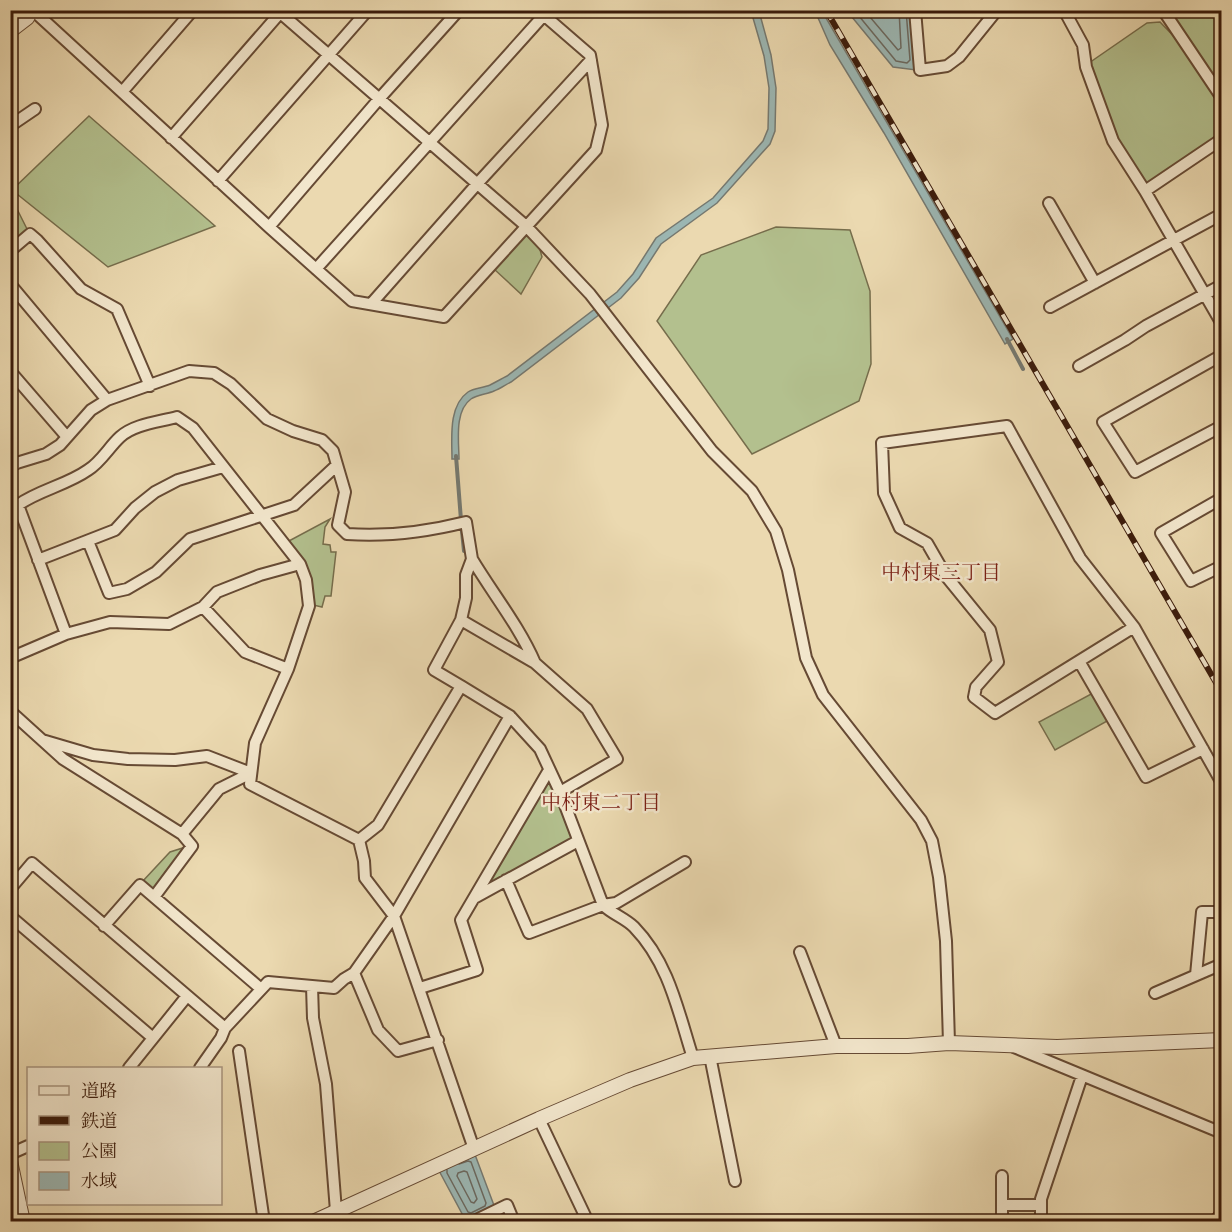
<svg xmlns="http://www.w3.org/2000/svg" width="1232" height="1232" viewBox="0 0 1232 1232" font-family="'Libre Caslon Text','Noto Serif JP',serif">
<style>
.green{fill:#b3c08e;stroke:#766d4c;stroke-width:1.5}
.water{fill:#9cb8b5;stroke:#757971;stroke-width:1.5}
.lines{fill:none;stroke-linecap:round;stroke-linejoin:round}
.shore{stroke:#6b6960;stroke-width:1.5}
.stream{stroke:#757971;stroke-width:4}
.minor-casing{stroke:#664a34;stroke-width:14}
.tertiary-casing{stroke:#664a34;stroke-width:16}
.minor{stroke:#f2e6cc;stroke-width:10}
.tertiary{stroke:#f2e6cc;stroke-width:14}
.rail-casing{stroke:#3a1a0a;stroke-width:6}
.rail{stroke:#f2e6cc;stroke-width:4;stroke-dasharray:11;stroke-linecap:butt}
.labels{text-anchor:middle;stroke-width:5;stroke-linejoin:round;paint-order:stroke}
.neighbourhood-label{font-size:20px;fill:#7a1f14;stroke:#f2e6cc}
</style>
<rect width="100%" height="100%" fill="#ebd9b0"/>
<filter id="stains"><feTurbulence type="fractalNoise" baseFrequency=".00333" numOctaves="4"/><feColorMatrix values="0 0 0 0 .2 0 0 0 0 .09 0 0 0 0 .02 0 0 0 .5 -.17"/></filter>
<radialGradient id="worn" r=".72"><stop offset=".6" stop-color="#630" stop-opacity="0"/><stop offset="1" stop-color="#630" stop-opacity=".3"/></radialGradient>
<path class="green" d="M1161 11H1221V87L1163 19Z
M1160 22 1187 50 1221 103V135L1147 186 1116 139 1089 63 1147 23Z
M89 116 215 226 108 267 12 190Z
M10 195 28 231 10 246Z
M776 227 850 230 870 291 871 364 859 401 752 454 657 321 701 255Z
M526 231 539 246 542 257 521 294 494 269Z
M330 519 325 527 323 544 330 545 331 552H336L331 596H325L322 607 313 605C310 572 310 568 287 542Z
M1093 693 1109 720 1055 750 1039 722Z
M548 775 575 839 479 893Z
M189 846 154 893 142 882 170 852Z"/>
<path class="water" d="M751 11H759L771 55 776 88 775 131 770 144 717 203 661 244 639 278 621 298 511 382C505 385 500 389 494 391 487 394 477 395 471 399 454 411 459 442 459 459H452C452 439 448 406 468 392 474 388 483 388 490 385 496 382 501 379 507 376L617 292 633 274 656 238 713 198 763 141 768 129 769 88 764 56Z
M815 11H822L1013 339 1005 344 884 133 830 45Z
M847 11H912L916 70 893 67Z
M474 1152 495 1208 466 1221 437 1167Z"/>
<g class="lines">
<path class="shore" d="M854 10 896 61 907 63 910 60 906 10
M864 10 898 50 901 48 899 10
M447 1170V1173L468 1212 471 1213 485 1206 486 1203 471 1162 468 1161 459 1164
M464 1171 467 1172 477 1199 474 1203 471 1202 457 1176 458 1173Z"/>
<path class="stream" d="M1007 339 1023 369
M456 456 461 520
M462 531 464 551"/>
<g class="minor-casing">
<path id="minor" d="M277 10 526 226 590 294 712 451 752 491 776 531 788 570 806 658 823 695 921 820 932 841 939 877 946 941 949 1043
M915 10 920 70 947 66 959 57 997 10
M1064 10 1083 45 1086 67 1113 141 1145 191 1222 324
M1163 10 1222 98
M34 13 58 10
M37 14 269 227 352 301 444 317 596 150 602 125 590 55 538 10
M122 92 193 10
M10 126 35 109
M171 138 280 13
M218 181 368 10
M1145 191 1222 139
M1049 203 1095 283
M269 227 379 99 459 10
M10 251 30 234 37 240 81 289 117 309 150 386
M316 269 544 15
M10 284 107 400
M371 304 477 184 591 60
M1050 307 1222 214
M1222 355 1103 422 1135 472 1222 426
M1079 366 1125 340 1146 326 1222 285
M10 371 67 437
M1007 426 1080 558 1134 627 995 713 974 697 976 687 998 662 990 630 946 576 927 543 900 528 884 493 882 443Z
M10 465 46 454 60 445 91 410 107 400 189 371 214 373 231 384 267 419 293 431 322 440 333 451 345 492 338 525 347 534C388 537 426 532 466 522L472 559 466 575V598L461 620 434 670 461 686
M1222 498 1161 533 1191 581 1222 566
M88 541 109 593 127 589 156 572 190 539 294 505 337 465
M472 559C493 594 519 626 535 663
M38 560 115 530 135 508 155 492 178 480 223 467
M300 564 260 575 217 592 203 607 169 624 110 622 66 634 18 505C39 490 67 485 88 470 101 462 109 447 120 437 134 424 159 422 177 417L193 428 300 564 306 580 309 606 288 669 255 743 250 784 359 840 364 861 365 878 394 916 474 1149
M203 607 245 652 288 669
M461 620 535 663 587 709 617 759 560 792
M1134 627 1222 783
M10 658 66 634
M1079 661 1146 777 1203 749
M10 711 63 759 182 834
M42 740 93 755 128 759 175 760 207 756 251 773
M359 840 378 825 461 686 510 716 540 749 560 792 603 905C612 914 625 918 634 927 669 963 678 1011 693 1058
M506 880 529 933 603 905 616 903 685 862
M10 889 32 863 225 1028
M154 897 260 988
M474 898 578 841
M10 916 153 1038
M104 926 140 885 154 897 192 846 182 834 219 789 251 773
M800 952 836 1046
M354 973 378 1030 398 1051 438 1040
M1196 975 1202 912H1222
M312 986 313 1018 326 1084 336 1211
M420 988 477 970 461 920 549 770
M1155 993 1222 964
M1014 1047 1222 1133
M239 1051 264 1222
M710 1056 735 1181
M129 1068 187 996
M200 1068 221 1038 225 1028 268 982 334 988 344 979 354 973 394 916 510 716
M539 1119 588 1222
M10 1154 28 1146
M1002 1176V1222
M1002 1205H1041
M472 1222 507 1205 514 1222
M1041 1222V1199L1082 1076
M1215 1222 1222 1212"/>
</g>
<g class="tertiary-casing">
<path id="tertiary" d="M10 31 27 18 31 10
M10 461 13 464
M10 1161 23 1222
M313 1222 539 1119 630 1080 693 1058 836 1046H908L949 1043 1057 1047 1222 1040"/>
</g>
<use href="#minor" class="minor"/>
<use href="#tertiary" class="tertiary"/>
<g class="rail-casing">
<path id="rail" d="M826 10 1222 693"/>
</g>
<use href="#rail" class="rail"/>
</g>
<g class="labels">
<g class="neighbourhood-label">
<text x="941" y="579">中村東三丁目</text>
<text x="601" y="809">中村東二丁目</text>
</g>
</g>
<rect width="1232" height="1232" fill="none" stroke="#ebd9b0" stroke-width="36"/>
<rect x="12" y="12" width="1208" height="1208" fill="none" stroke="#3a1a0a" stroke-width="3"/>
<rect x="18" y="18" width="1196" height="1196" fill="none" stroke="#3a1a0a" stroke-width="1.5"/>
<rect x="27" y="1067" width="195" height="138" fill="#f2e6cc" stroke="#a8947e" stroke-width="1.5"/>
<rect x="39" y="1086" width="30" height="9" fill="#f2e6cc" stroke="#a8947e" stroke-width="1.5"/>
<text x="81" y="1097" font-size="18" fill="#3a1a0a">道路</text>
<rect x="39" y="1116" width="30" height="9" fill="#3a1a0a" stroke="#a8947e" stroke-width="1.5"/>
<text x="81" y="1127" font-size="18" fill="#3a1a0a">鉄道</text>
<rect x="39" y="1142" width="30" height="18" fill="#b3c08e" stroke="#a8947e" stroke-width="1.5"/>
<text x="81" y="1157" font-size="18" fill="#3a1a0a">公園</text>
<rect x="39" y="1172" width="30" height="18" fill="#9cb8b5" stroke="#a8947e" stroke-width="1.5"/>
<text x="81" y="1187" font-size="18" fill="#3a1a0a">水域</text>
<rect width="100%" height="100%" filter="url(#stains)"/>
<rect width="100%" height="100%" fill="url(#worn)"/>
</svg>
